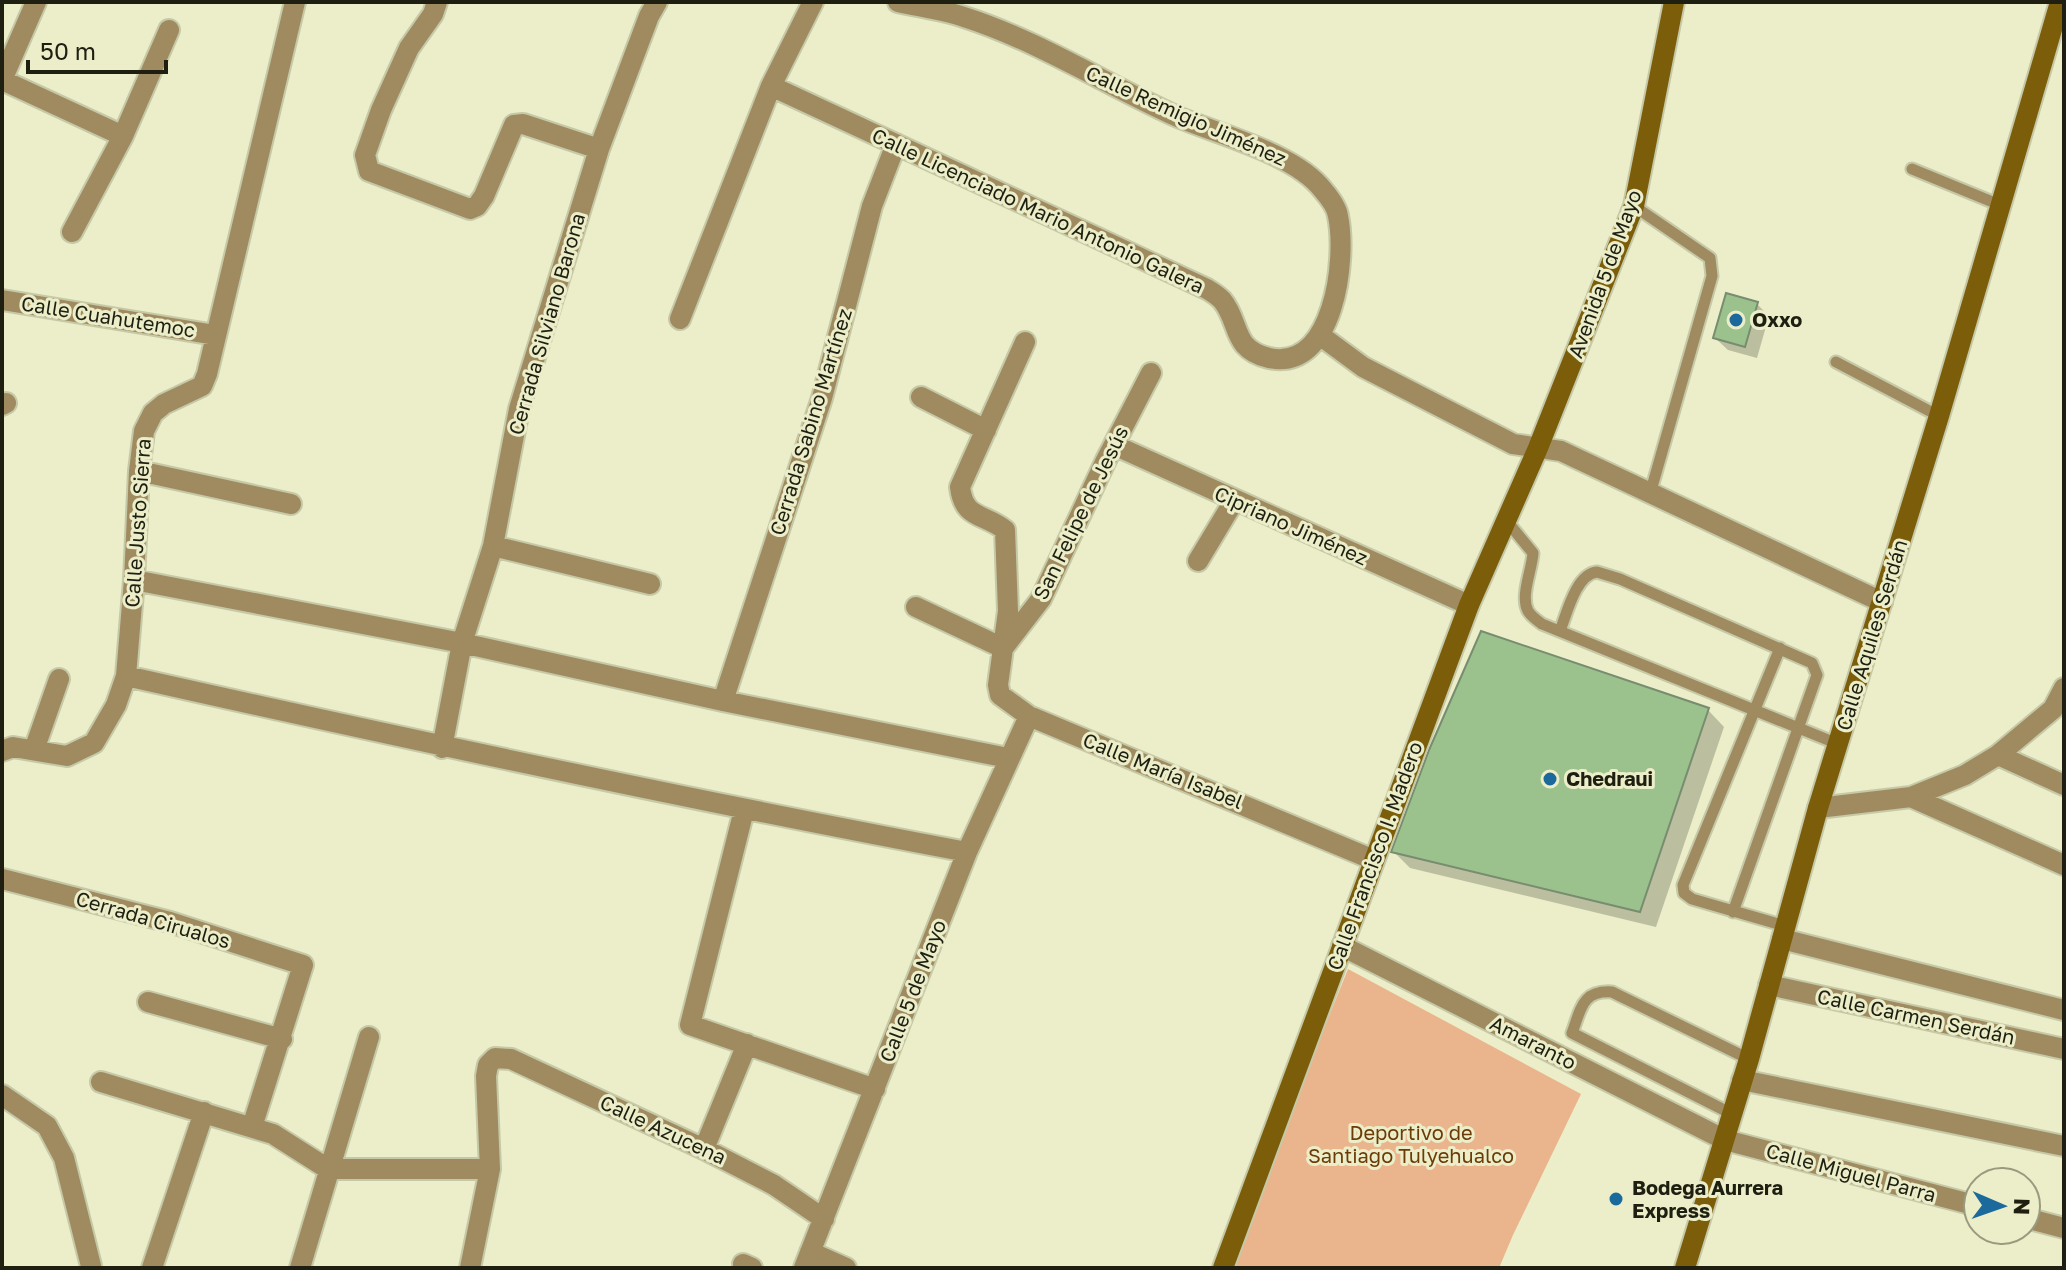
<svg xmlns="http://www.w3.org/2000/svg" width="2066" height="1270" viewBox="0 0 2066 1270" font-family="'Golos Text',sans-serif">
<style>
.green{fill:#eab58d}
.shadow{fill:#0003}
.building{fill:#9bc28d;stroke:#788d70;stroke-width:2}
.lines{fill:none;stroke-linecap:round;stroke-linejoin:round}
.lane-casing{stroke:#c6c9a7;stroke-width:15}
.street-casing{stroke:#c6c9a7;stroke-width:24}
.secondary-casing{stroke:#c6c9a7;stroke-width:24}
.lane{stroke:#a08b60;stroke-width:11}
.street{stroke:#a08b60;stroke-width:20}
.secondary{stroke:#7c5d0a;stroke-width:20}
.poi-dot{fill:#1c699c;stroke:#ebeec8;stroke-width:3}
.labels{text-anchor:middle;stroke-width:6;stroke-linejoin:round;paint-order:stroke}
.street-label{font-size:20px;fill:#1e1f11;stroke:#ebeec8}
.poi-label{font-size:20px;font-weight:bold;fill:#1e1f11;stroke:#ebeec8;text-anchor:start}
.park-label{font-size:20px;fill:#6d3b08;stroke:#ebeec8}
</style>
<rect width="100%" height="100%" fill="#ebeec8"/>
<path class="green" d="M1348 969 1581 1094 1513 1235 1499 1268H1228Z"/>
<path class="shadow" d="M1757 304 1769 316 1757 358 1728 350 1715 338Z
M1708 710 1724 727 1656 927 1410 868 1394 852Z"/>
<path class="building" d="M1726 293 1758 302 1745 347 1713 338Z
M1481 631 1709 708 1640 912 1391 852 1429 750Z"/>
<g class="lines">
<g class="lane-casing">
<path id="lane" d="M1912 169 2000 205
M1634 206 1710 258 1712 276 1650 494
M1836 362 1939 416
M1506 520 1533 553C1532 570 1520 596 1528 611 1531 616 1538 621 1542 624L1838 744
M1560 631C1567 613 1576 574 1597 572L1620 579 1812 663 1817 675 1733 912
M1780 648 1683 885 1684 893 1692 899 1785 926
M1732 1114 1572 1033C1581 1009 1582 990 1612 992L1749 1059"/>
</g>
<g class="street-casing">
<path id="street" d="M437 2 433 14 409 48 381 110 365 155 369 171 470 209 477 206 484 196 514 125 523 124 599 149
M2 80 123 136
M2 80 36 2
M771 86 1207 289C1212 292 1218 296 1222 300 1241 323 1231 349 1269 358 1334 372 1347 259 1338 216 1337 208 1329 197 1323 190 1296 154 1220 135 1178 117 1107 85 1039 41 964 17 943 10 920 7 898 2
M72 232 123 136 169 30
M2 300 215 335
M680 319 771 86 813 2
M1321 336 1363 367 1513 444 1561 451 1882 602
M1025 342 960 487C964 520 984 513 1005 530L1008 611 998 685 1000 695 1029 716 1374 860
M921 397 986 430
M2 405 6 403
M1114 445 1469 605
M139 471 291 504
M493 546 650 584
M1198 561 1234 501
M134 580 462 643 723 701 1008 758
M916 607 1003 648
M1004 647 1041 599 1106 460 1151 373
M126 676C406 739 685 799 967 852
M723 701 822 398 872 206 896 144
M442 748 462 643 493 546 519 409 599 149 649 16 657 2
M34 750 59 679
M2 751 13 747 67 756 94 743 116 705 126 676 134 580 139 471 144 431 153 413 164 404 202 386 207 374 295 2
M1998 755 2064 785
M1911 797 2064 865
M1818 808 1911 797 1965 775 1998 755 2053 709 2064 688
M744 810 690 1025 875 1089
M2 879 170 922 303 965 252 1127
M1782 939 2064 1010
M1342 946 1725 1140 1978 1206
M1769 985 2064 1049
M148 1002 282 1039
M1742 1080 2064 1146
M101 1082 273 1134 328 1169H490
M2 1095 47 1126 64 1158 91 1266
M704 1149 747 1044
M2026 1218 2064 1228
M810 1252 846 1268
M743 1264 752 1268
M152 1268 204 1112
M300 1268 369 1037
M470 1268 490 1169 486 1076 488 1065 495 1058 511 1059 704 1149 774 1185 824 1219
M804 1268 967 852 1029 716"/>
</g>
<g class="secondary-casing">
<path id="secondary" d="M1223 1268 1469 605 1538 448 1634 206 1674 2
M1685 1268 1749 1059 1818 808 1939 416 2060 2"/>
</g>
<use href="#lane" class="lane"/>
<use href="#street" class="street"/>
<use href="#secondary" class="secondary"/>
</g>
<g class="poi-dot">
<circle cx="1736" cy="320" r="8"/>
<circle cx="1550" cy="779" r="8"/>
<circle cx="1616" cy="1199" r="8"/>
</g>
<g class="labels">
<g class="street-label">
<text transform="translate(1186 116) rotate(24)" y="7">Calle Remigio Jiménez</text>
<text transform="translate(1038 211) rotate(25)" y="7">Calle Licenciado Mario Antonio Galera</text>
<text transform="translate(1605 274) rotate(-70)" y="7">Avenida 5 de Mayo</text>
<text transform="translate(108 317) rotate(9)" y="7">Calle Cuahutemoc</text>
<text transform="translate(547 324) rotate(-74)" y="7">Cerrada Silviano Barona</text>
<text transform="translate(811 422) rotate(-73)" y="7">Cerrada Sabino Martínez</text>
<text transform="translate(1081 513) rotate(-64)" y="7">San Felipe de Jesús</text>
<text transform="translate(138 523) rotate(-86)" y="7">Calle Justo Sierra</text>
<text transform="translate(1291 526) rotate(24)" y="7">Cipriano Jiménez</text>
<text transform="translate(1872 635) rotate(-73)" y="7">Calle Aquiles Serdán</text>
<text transform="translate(1163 771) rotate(22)" y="7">Calle María Isabel</text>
<text transform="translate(1375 856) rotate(-70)" y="7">Calle Francisco I. Madero</text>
<text transform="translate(153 920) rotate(16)" y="7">Cerrada Cirualos</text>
<text transform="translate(913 991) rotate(-69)" y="7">Calle 5 de Mayo</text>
<text transform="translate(1916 1017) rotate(12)" y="7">Calle Carmen Serdán</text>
<text transform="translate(1533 1043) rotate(27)" y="7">Amaranto</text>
<text transform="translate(663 1130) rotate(25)" y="7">Calle Azucena</text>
<text transform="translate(1851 1173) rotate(15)" y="7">Calle Miguel Parra</text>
</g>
<g class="poi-label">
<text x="1752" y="327">Oxxo</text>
<text x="1566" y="786">Chedraui</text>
<text x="1632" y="1195">Bodega Aurrera<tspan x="1632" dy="23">Express</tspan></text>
</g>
<g class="park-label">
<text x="1411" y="1140">Deportivo de<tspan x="1411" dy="23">Santiago Tulyehualco</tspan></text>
</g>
</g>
<rect width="2066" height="1270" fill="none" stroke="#1e1f11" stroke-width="8"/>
<g transform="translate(2002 1206) rotate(92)"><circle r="38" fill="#ebeec8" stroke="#999b7f" stroke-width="2"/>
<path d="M0-6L14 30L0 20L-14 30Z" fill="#1c699c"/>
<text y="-12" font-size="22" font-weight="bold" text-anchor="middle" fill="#1e1f11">N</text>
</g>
<path d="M28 60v12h138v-12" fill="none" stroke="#1e1f11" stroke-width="4"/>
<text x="40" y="60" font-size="24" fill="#1e1f11" stroke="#ebeec8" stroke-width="6" paint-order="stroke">50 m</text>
</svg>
